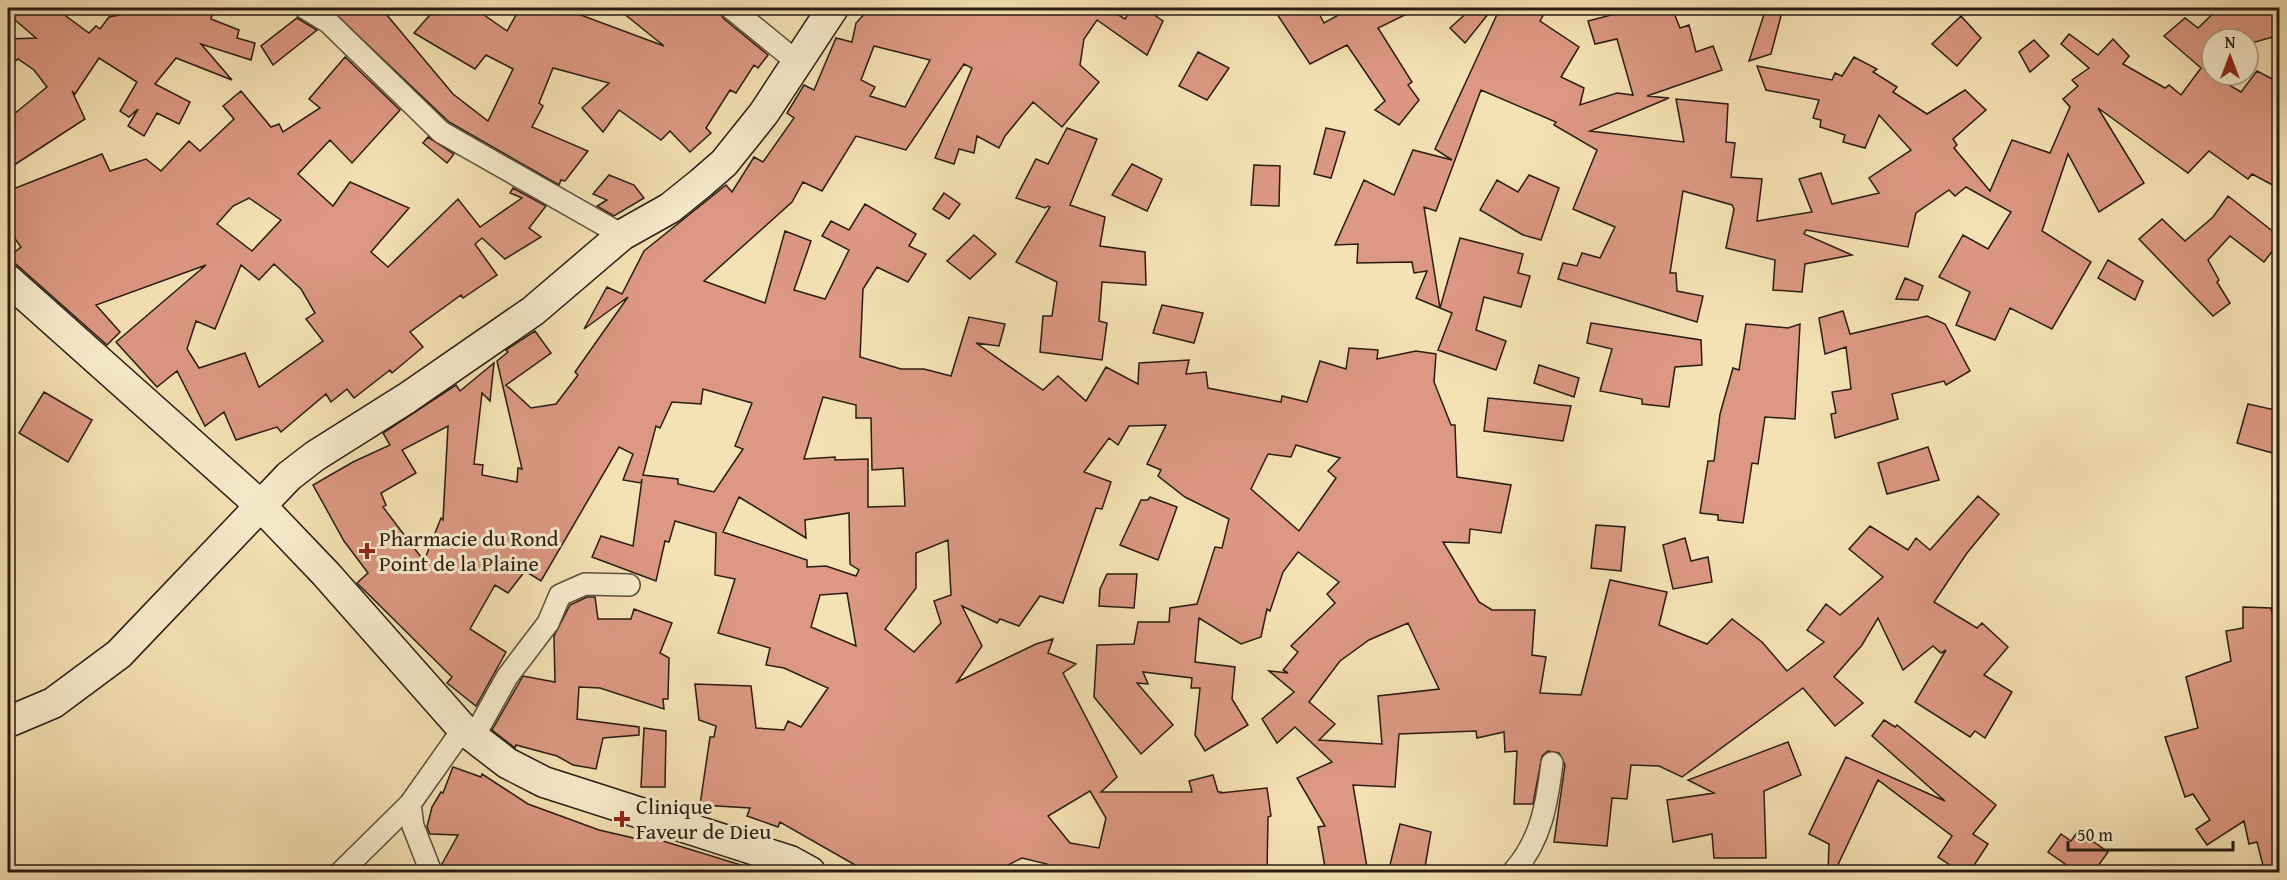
<svg xmlns="http://www.w3.org/2000/svg" width="2287" height="880" viewBox="0 0 2287 880" font-family="'Gentium Book Plus',serif">
<style>
.building{fill:#dd9883;stroke:#281c14;stroke-width:1.5;fill-rule:evenodd}
.lines{fill:none;stroke-linecap:round;stroke-linejoin:round}
.street-casing{stroke:#5b4e3c;stroke-width:24}
.secondary-casing{stroke:#281c14;stroke-width:33}
.street{stroke:#f8ecce;stroke-width:21}
.secondary{stroke:#f8ecce;stroke-width:30}
.poi-dot{fill:#8f2418;stroke:#f8ecce;stroke-width:2}
.labels{text-anchor:middle;stroke-width:6;stroke-linejoin:round;paint-order:stroke}
.poi-label{font-size:22px;fill:#281c14;stroke:#f8ecce;text-anchor:start}
</style>
<rect width="100%" height="100%" fill="#f5e2b4"/>
<filter id="stains"><feTurbulence type="fractalNoise" baseFrequency=".00333" numOctaves="4"/><feColorMatrix values="0 0 0 0 .2 0 0 0 0 .09 0 0 0 0 .02 0 0 0 .5 -.17"/></filter>
<radialGradient id="worn" r=".72"><stop offset=".6" stop-color="#630" stop-opacity="0"/><stop offset="1" stop-color="#630" stop-opacity=".3"/></radialGradient>
<path class="building" d="M8 8H55L89 33 96 26 100 29 109 17 153 8H214L211 19 239 30 237 38 255 43 251 60 201 44 232 80 176 58 155 84 190 102 179 124 157 113 144 136 128 126 138 109 129 117 120 111 137 82 99 58 75 94 72 91 85 119 8 169V119L47 87 34 70 18 59 8 67V39L36 38 8 14Z
M329 8H381L453 94 488 121 513 69 486 55 475 69 414 33 436 8H474L507 31 520 8H562L664 46 617 8H718L723 18 768 55 758 68 754 65 736 93 730 90 706 128 711 133 690 152 670 131 661 140 619 110 603 132 582 108 609 83 553 68 539 103 543 106 532 127 588 151 565 181 561 180 559 185 449 122Z
M870 8H1107L1125 19 1132 8H1144L1163 21 1147 55 1097 20 1084 39 1080 65 1099 82 1062 127 1033 102 1005 136 999 148 977 136 974 153 959 149 954 164 935 158 972 68 964 64 906 150 856 136 822 191 803 182 792 202 704 281 765 303 785 231 811 241 794 290 825 299 849 250 822 236 831 221 849 230 865 204 916 234 909 246 926 254 908 282 877 267 863 289 860 357 901 369H924L951 376 969 317 1005 324 999 346 976 343 1043 390 1058 376 1086 401 1106 367 1138 384 1139 363 1189 360 1186 374 1206 372 1208 388 1281 402 1282 396 1307 402 1320 361 1346 369 1349 348 1378 350 1377 359 1416 351 1436 354 1434 382 1451 425H1455L1457 477 1511 485 1501 533 1470 529 1469 543 1443 542 1479 602 1492 610H1535L1532 655 1546 657 1540 693 1581 695 1610 580 1667 592 1659 625 1707 644 1732 619 1762 642 1787 671 1824 642 1807 630 1826 604 1840 615 1883 577 1849 549 1870 526 1908 550 1916 538 1930 550 1978 496 1999 514 1967 553 1934 602 1977 628 1982 623 2008 647 1984 675 2012 692 1985 738 1975 731 1970 737 1915 702 1946 650 1941 653 1933 646 1903 670 1878 618 1862 645 1834 677 1863 703 1835 726 1803 688 1682 777 1659 766 1631 765 1627 799 1612 798 1607 846 1554 842 1565 765 1559 753 1548 751 1542 756 1533 804H1514L1517 751 1505 752 1504 732 1477 738 1476 731 1399 734 1395 787 1353 785 1368 873H1326L1318 827 1325 826 1297 778 1332 762 1295 727 1277 743 1262 719 1294 692 1269 671 1288 673 1283 670 1298 652 1291 646 1335 603 1327 594 1339 582 1298 552 1283 572 1270 611 1267 609 1261 637 1241 644 1199 618 1195 662 1235 667 1232 699 1248 725 1205 751 1195 735 1200 688H1191L1192 678 1143 672 1148 684 1137 683 1173 725 1141 754 1094 697 1097 645 1134 644 1138 622H1169L1170 608 1197 604 1215 547 1222 548 1229 519 1185 497 1158 476 1161 470 1147 464 1166 425 1129 426 1118 445 1109 438 1084 472 1111 482 1102 509 1096 508 1063 603 1040 596 1019 626 1000 619 997 623 962 606 982 646 957 682 1036 644 1053 639 1048 653 1076 664 1063 673 1117 777 1101 792H1192L1189 781 1213 775 1218 792H1222L1220 793 1267 788 1271 816 1268 817 1267 873H1045L1047 864 1022 858 992 873H869L780 822 778 827 747 816 750 808 700 805 710 737H714L716 726 699 720 695 684 751 686 756 728 784 730 788 721 801 727 828 688 784 668 766 665 770 648 718 633 735 579 715 575 716 533 675 521 669 542 665 541 656 581 592 557 601 536 633 546 642 479 641 483 623 480 633 454 619 447 541 581 525 571 508 593 495 585 470 629 506 652 476 706 447 683 452 677 357 583 368 573 344 541 313 485 353 462 390 445 383 433 456 385 460 391 494 363 490 401 482 393 474 464 483 465 482 475 517 482 518 468 522 469 497 361 508 352 506 350 535 331 551 353 506 385 531 408 556 404 578 375 575 372 628 297 584 329 607 287 622 294 644 251 726 185 732 192 754 157 763 162 794 118 787 113 804 85 814 90 836 38 852 42 856 23ZM874 46 930 60 905 107 870 96 875 87 861 80ZM703 389 752 403 735 446 743 449 714 492 678 484V479L643 475 656 426 660 428 672 402 701 404ZM823 397 856 405V418H871L872 470 903 468 905 506 868 507V459L835 460V457L804 459ZM448 426 443 520 441 518 424 561 383 507 386 505 381 493 416 473 402 450ZM1296 445 1340 458 1328 471 1336 478 1299 531 1251 489 1268 454 1291 457ZM739 497 806 538 805 520 849 513 850 564 859 570 856 576 826 566 807 567V560L723 532ZM948 540 951 595 934 601 941 623 914 652 885 629 916 588V553ZM847 593 856 646 811 627 820 595ZM1408 623 1439 689 1378 696 1382 744 1319 740 1335 724 1309 702 1340 661 1369 640ZM1090 791 1106 818 1099 848 1070 843 1048 816Z
M1273 8H1316L1324 23 1351 8H1419L1378 28 1412 82 1408 85 1419 100 1399 125 1375 110 1385 101 1347 45 1310 64Z
M1472 8H1493L1465 43 1450 28Z
M1500 8H1535L1544 14 1540 21 1579 47 1561 77 1584 88 1580 105 1617 93 1633 95 1617 39 1595 44 1588 21 1638 8H1672L1680 28 1689 25 1696 52 1713 46 1722 70 1647 96 1669 98 1590 131 1684 142 1676 99 1728 104 1726 142 1735 143 1731 177 1762 179 1757 221 1812 212 1799 179 1821 173 1832 204 1879 193 1869 178 1911 150 1879 115 1865 148 1843 142 1845 135 1820 127 1821 120 1813 118 1819 100 1766 90 1757 66 1832 80 1835 73 1842 76 1854 57 1877 69 1873 72 1897 87 1893 92 1927 114 1965 90 1986 110 1953 139 1957 145 1954 148 1990 191 2012 140 2050 153 2070 107 2063 99 2078 86 2072 80 2089 68 2061 44 2069 34 2098 55 2113 39 2129 56 2123 64 2165 88 2169 85 2181 95 2201 68 2164 36 2185 18 2198 28 2219 8H2280V35L2248 44V39H2212V75L2241 92 2257 71 2280 83V189L2252 174 2248 179 2209 151 2188 173 2098 108 2144 183 2099 212 2068 154 2042 231 2091 262 2052 329 2010 308 1995 340 1956 325 1970 292 1939 277 1963 235 1988 249 2011 212 1966 187 1955 196 1949 190 1916 213 1908 247 1806 230 1804 234 1852 255 1805 264 1802 292 1773 290 1775 260 1726 248 1734 209 1732 205 1683 191 1670 273H1676L1677 291 1703 296 1697 322 1558 279 1563 263 1577 266 1582 253 1600 258 1615 227 1573 209 1597 150 1554 125 1556 122 1481 90 1436 211 1424 207 1440 308 1416 298 1427 271 1414 273 1412 262 1357 263 1358 244 1335 245 1364 180 1394 195 1413 150 1452 160 1435 149Z
M1766 8H1783L1771 54 1749 61Z
M1961 16 1981 38 1957 66 1932 44Z
M297 18 317 30 273 65 261 46Z
M2034 40 2049 56 2030 72 2019 52Z
M1198 52 1229 68 1207 100 1179 86Z
M345 57 400 110 352 163 330 140 298 174 333 206 350 182 409 208 371 252 388 267 458 199 480 227 522 198 510 193 513 188 546 206 529 228 541 237 505 259 482 238 475 244 497 275 463 298 461 295 410 332 423 347 392 373 390 370 354 398 347 389 331 402 326 394 281 432 277 427 236 440 224 412 205 426 177 371 157 387 116 342 206 265 96 305 120 332 107 345 8 257 21 247 8 229V191L102 154 110 171 146 159 161 171 189 141 200 151 234 119 223 106 241 91 271 127 279 124 283 132 320 108 309 99ZM249 198 281 220 252 251 217 224 233 206ZM274 264 301 289 315 313 306 319 323 341 259 387 245 353 199 368 187 349 196 321 215 329 241 265 259 280Z
M1067 128 1097 139 1070 205 1105 217 1100 246 1145 252 1146 285 1102 282 1099 321 1107 323 1102 360 1040 352 1043 316H1052L1057 282 1016 262 1050 207 1048 206 1045 208 1016 198 1036 159 1048 164Z
M1326 128 1345 132 1331 178 1314 174Z
M428 137 454 154 447 163 423 143Z
M1132 164 1162 179 1147 211 1112 195Z
M1254 165 1280 166 1279 206 1251 205Z
M609 175 634 185 644 198 614 216 597 206 607 200 593 194Z
M1529 175 1559 188 1541 240 1523 235 1480 210 1497 180 1518 192Z
M944 193 960 204 949 219 933 209Z
M2228 196 2280 237V241L2264 262 2230 236 2208 260 2219 280 2217 282 2230 303 2213 316 2139 239 2162 219 2185 241 2213 217Z
M974 235 996 254 970 279 947 261Z
M1460 238 1523 254 1518 273 1530 276 1521 307 1484 297 1476 330 1506 341 1496 370 1438 350 1452 313 1440 308Z
M2108 260 2143 281 2135 300 2098 278Z
M1905 278 1923 286 1918 300 1896 299Z
M1162 305 1203 313 1194 343 1153 333Z
M1843 311 1850 334 1927 316 1945 324 1970 371 1946 385 1944 381 1892 394 1898 419 1835 438 1831 414 1836 413 1832 392 1851 389 1846 347 1825 354 1819 318Z
M1591 323 1701 340 1702 365 1675 367 1669 407 1642 404V399L1600 391 1612 349 1587 343Z
M1746 324 1788 328 1800 324 1795 419 1765 417 1758 464 1752 463 1743 523 1718 520V515L1700 513 1708 461H1714L1720 414 1733 368 1739 370Z
M1539 365 1579 378 1574 397 1534 383Z
M44 392 92 420 68 462 19 433Z
M1488 398 1571 406 1563 441 1484 431Z
M2248 404 2280 411 2276 454 2237 443Z
M1928 447 1939 480 1887 494 1878 463Z
M1150 497 1177 507 1158 560 1120 545 1141 500H1148Z
M1596 525 1625 527 1621 571 1591 568Z
M1685 538 1691 561 1708 557 1712 582 1673 589 1663 545Z
M1107 574H1137L1134 608 1099 606 1100 589Z
M587 597H595L598 619H631L634 609 672 623 660 653 669 658 668 699H663L664 709 600 688 579 687 577 719 639 727V735L603 738 596 769 573 765 557 756 516 745 515 748 492 730 523 676 555 682 554 636 570 605Z
M2243 607 2271 608 2272 613 2280 612V873H2265L2257 842 2249 844 2244 821 2207 845 2196 829 2210 820 2193 794 2185 797 2165 737 2198 728 2186 677 2231 661 2226 631 2243 628Z
M1884 720 1895 727 1897 725 1996 805 1973 834 1988 844 1969 873H1962L1938 857 1952 836 1878 780 1834 873H1828L1829 844 1809 834 1846 757 1945 801 1872 736Z
M644 728 666 731 665 787H641Z
M1788 742 1801 775 1764 791 1766 858H1714L1712 834 1673 842 1667 800 1714 793 1688 780Z
M453 767 481 777 482 774 528 804 599 830 638 839 640 834 754 869V873H444L442 864 458 835 430 834 427 827 432 807 441 792 443 793Z
M1400 824 1431 832 1424 873H1388Z
M2078 831 2108 852 2093 873H2078L2048 852 2061 834 2071 841Z"/>
<g class="lines">
<g class="street-casing">
<path id="street" d="M305 8 328 22 441 132 622 235
M731 8 797 62
M473 738 507 677 548 623 560 595 585 584 629 585
M410 804 413 826 431 872
M341 872 410 804 463 729
M1513 872C1541 841 1547 804 1552 763"/>
</g>
<g class="secondary-casing">
<path id="secondary" d="M8 280 260 505 326 574 463 729 507 763 544 782 790 861 810 872
M8 722 53 703 119 654 289 476 315 456 407 398 533 311 622 235 670 208 701 183 724 163 764 113 833 8"/>
</g>
<use href="#street" class="street"/>
<use href="#secondary" class="secondary"/>
</g>
<g class="poi-dot">
<path d="M364 542h6v6h6v6h-6v6h-6v-6h-6v-6h6z"/>
<path d="M619 810h6v6h6v6h-6v6h-6v-6h-6v-6h6z"/>
</g>
<g class="labels">
<g class="poi-label">
<text x="379" y="546">Pharmacie du Rond<tspan x="379" dy="25">Point de la Plaine</tspan></text>
<text x="636" y="814">Clinique<tspan x="636" dy="25">Faveur de Dieu</tspan></text>
</g>
</g>
<rect width="2287" height="880" fill="none" stroke="#f5e2b4" stroke-width="30"/>
<rect x="9" y="9" width="2269" height="862" fill="none" stroke="#281c14" stroke-width="3"/>
<rect x="15" y="15" width="2257" height="850" fill="none" stroke="#281c14" stroke-width="1.5"/>
<g transform="translate(2230 57)"><circle r="28" fill="#f8ecce" stroke="#a59984" stroke-width="1.5"/>
<path d="M0-4.5L10 22L0 15L-10 22Z" fill="#8f2418"/>
<text y="-9" font-size="16" font-weight="bold" text-anchor="middle" fill="#281c14">N</text>
</g>
<path d="M2068 841v9h165v-9" fill="none" stroke="#281c14" stroke-width="3"/>
<text x="2077" y="841" font-size="18" fill="#281c14" stroke="#f8ecce" stroke-width="4.5" paint-order="stroke">50 m</text>
<rect width="100%" height="100%" filter="url(#stains)"/>
<rect width="100%" height="100%" fill="url(#worn)"/>
</svg>
